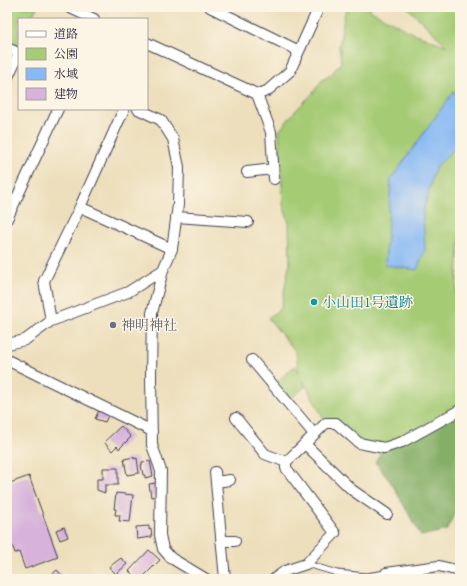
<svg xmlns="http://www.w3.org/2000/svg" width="467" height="586" viewBox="0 0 467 586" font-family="'EB Garamond','Noto Serif JP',serif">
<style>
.green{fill:#a5cb75;stroke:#647658}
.forest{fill:#84af66;stroke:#536850}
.water{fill:#88b9f4;stroke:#556e98}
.building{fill:#d7b3db}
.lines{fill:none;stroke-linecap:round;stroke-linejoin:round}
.service-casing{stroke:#403e4e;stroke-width:7}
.minor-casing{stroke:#403e4e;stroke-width:12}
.service{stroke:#fff;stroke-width:5}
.minor{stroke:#fff;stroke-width:10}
.culture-dot{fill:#0f9aa8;stroke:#fcf5e5;stroke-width:1.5}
.worship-dot{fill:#6b7280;stroke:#fcf5e5;stroke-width:1.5}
.labels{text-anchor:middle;stroke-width:3;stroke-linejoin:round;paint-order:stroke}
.culture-label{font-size:14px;fill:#0d838f;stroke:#fcf5e5;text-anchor:start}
.worship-label{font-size:14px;fill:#5b616d;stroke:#fcf5e5;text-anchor:start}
</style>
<rect width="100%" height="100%" fill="#fcf5e5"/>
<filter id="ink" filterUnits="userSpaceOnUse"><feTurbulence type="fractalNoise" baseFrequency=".025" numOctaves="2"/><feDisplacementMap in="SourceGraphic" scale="8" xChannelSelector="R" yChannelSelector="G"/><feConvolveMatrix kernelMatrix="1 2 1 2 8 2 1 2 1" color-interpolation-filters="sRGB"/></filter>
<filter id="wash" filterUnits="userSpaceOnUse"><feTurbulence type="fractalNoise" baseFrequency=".012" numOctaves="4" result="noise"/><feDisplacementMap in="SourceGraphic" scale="16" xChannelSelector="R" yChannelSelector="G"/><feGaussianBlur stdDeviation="0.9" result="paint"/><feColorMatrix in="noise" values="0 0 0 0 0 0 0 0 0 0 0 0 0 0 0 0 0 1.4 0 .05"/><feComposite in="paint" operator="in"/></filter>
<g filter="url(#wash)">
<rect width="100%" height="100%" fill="#eddfbc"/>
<path class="green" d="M7 7H37L31 19H19L18 48 7 43Z
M352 7H369L371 11 413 33 447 46 407 7H460V236L456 293H460V410L384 448 359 443 326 423 303 380 305 387 287 401 273 385 295 366 299 373 296 352 268 318 281 308 290 261 289 223 283 204 279 131 296 110 313 93 322 80 331 75 341 62 339 46 345 12Z"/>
<path class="forest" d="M460 410V503L447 530 421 536 392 484 375 462 384 448Z"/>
<path class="water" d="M454 91 460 100V148L457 146 435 168 423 213 425 250 417 270 385 265 391 179Z"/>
<g id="blocks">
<path class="building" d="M99 410 109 414 105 422 95 419Z
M121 426 131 437 119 449 117 446 112 451 104 442Z
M134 457V459L137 458 139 473 127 475 124 459Z
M150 461 153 476 145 478V475H143L141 465H142V462Z
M103 468H118V485H105V493L97 490V479H103Z
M29 476 58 557 25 569 19 552 15 553 7 531V484Z
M157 483 158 496 151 497 149 484Z
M116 493 133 495 130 522 119 521 120 515H115L116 509H114Z
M149 526V530L151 529 152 537 137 539 136 527Z
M64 527 68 537 60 540 56 530Z
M149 550 160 560 141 579H138L129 571Z
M121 558 127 564 116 574 109 567Z
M57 570 65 579H47Z"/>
</g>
</g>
<g filter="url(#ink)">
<use href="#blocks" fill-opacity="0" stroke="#403e4e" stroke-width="1"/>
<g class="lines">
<g class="service-casing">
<path id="service" d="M307 564 337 573 366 576 386 573"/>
</g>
<g class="minor-casing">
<path id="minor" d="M68 7 94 19
M210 7 299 51
M147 43 257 94 267 91 290 71 319 7
M7 48 19 53
M7 79 19 53
M257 94 271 132 274 179
M247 172 273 169
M80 207 172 249
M176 217 248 222
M7 219 58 109
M163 270 152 313 151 377 152 445 161 471 160 535 163 549 171 558 206 579
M51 321 44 281 80 207 124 109
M7 344 25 340 51 321 128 292 163 270 172 249 178 205 179 167 173 139 161 120 138 109
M7 360 152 431
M252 360 314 434
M236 418 265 454 286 462
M305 444 352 490 387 514
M215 472 225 579
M216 482 230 480
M221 541H235
M386 573 439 566 460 571
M274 579 285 571 306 564 335 533 286 468V462L326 423H336L359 443 384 448 402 442 460 410"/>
</g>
<use href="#service" class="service"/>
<use href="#minor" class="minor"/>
</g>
</g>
<circle class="culture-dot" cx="314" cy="302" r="4"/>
<circle class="worship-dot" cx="113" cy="325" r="4"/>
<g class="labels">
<g class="culture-label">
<text x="322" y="307">小山田1号遺跡</text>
</g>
<g class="worship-label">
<text x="121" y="330">神明神社</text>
</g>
</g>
<rect width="467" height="586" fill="none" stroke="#fcf5e5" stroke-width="24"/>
<rect x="18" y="18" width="130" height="92" fill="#fcf5e5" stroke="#a5a1a1"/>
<rect x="26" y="31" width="20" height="6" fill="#ffffff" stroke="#a5a1a1"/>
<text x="54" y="38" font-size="12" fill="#22223b">道路</text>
<rect x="26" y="48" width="20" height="12" fill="#a5cb75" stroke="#a5a1a1"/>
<text x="54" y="58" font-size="12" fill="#22223b">公園</text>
<rect x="26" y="68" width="20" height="12" fill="#88b9f4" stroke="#a5a1a1"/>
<text x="54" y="78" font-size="12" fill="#22223b">水域</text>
<rect x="26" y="88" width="20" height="12" fill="#d7b3db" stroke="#a5a1a1"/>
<text x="54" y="98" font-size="12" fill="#22223b">建物</text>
</svg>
